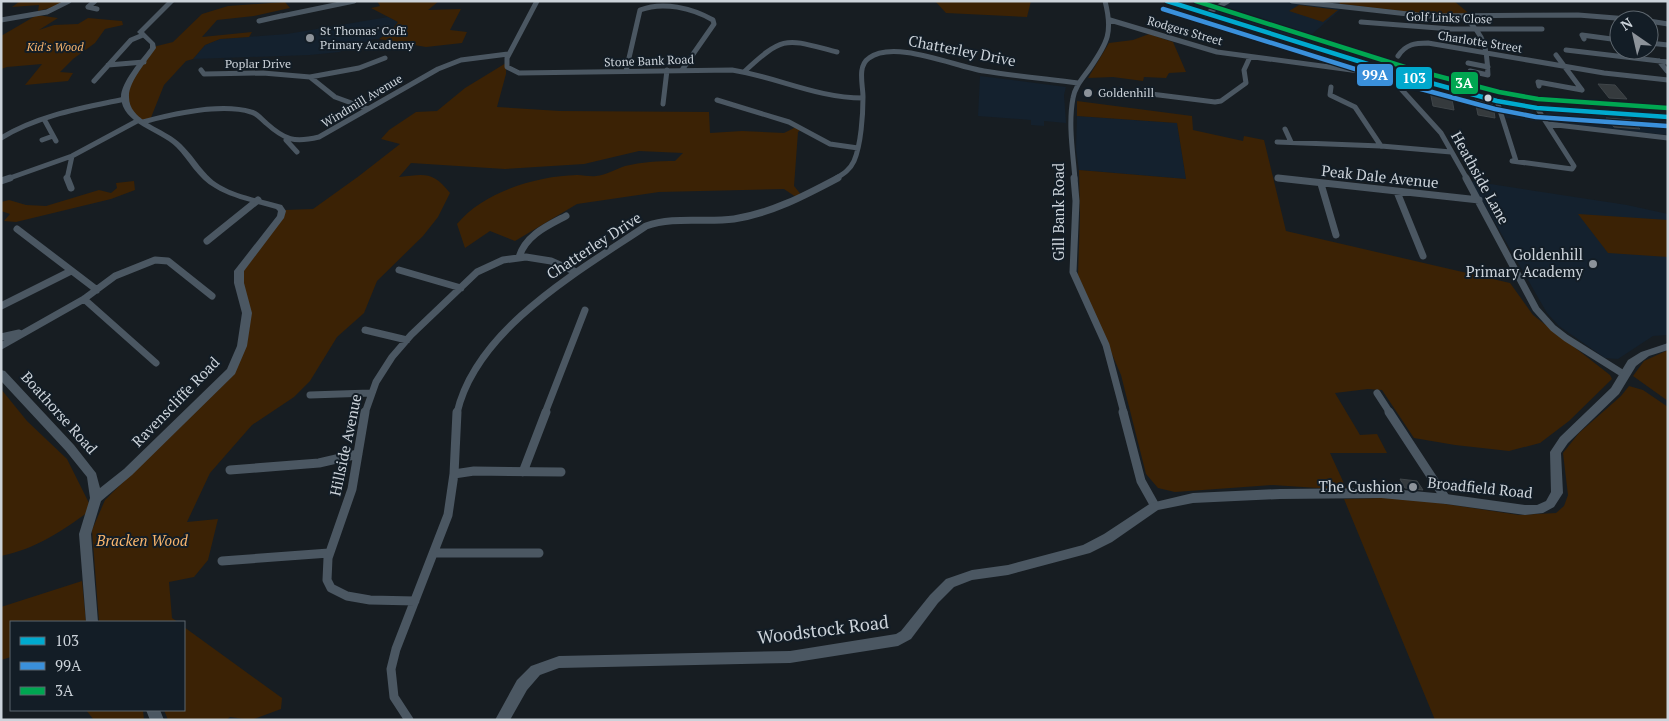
<svg xmlns="http://www.w3.org/2000/svg" width="1669" height="721" viewBox="0 0 1669 721" font-family="'PT Serif',serif">
<style>
.built{fill:#14212e}
.green{fill:#3b2205}
.building{fill:#353a3d;stroke:#3f4549}
.lines{fill:none;stroke-linecap:round;stroke-linejoin:round}
.minor-far2{stroke:#4b5762;stroke-width:5}
.minor-far1{stroke:#4b5762;stroke-width:7}
.minor{stroke:#4b5762;stroke-width:9}
.tertiary{fill:#4b5762;fill-rule:evenodd}
.primary{fill:#4a5863;fill-rule:evenodd}
.bus-1-casing{stroke:#131d26;stroke-width:7}
.bus-2-casing{stroke:#131d26;stroke-width:7}
.bus-3-casing{stroke:#131d26;stroke-width:7}
.bus-1{stroke:#00a9ce;stroke-width:4.5}
.bus-2{stroke:#3a90db;stroke-width:4.5}
.bus-3{stroke:#00a651;stroke-width:4.5}
.poi-dot{fill:#8d939a;stroke:#131d26;stroke-width:2}
.bus-dot{fill:#ccd3da;stroke:#131d26;stroke-width:2}
.labels{text-anchor:middle;stroke-width:4;stroke-linejoin:round;paint-order:stroke}
.far-street-label{font-size:12px;fill:#ccd3da;stroke:#131d26}
.far-poi-label{font-size:12px;fill:#ccd3da;stroke:#131d26;text-anchor:start}
.far-park-label{font-size:12px;font-style:italic;fill:#f9b56c;stroke:#131d26}
.street-label{font-size:15px;fill:#ccd3da;stroke:#131d26}
.poi-label{font-size:15px;fill:#ccd3da;stroke:#131d26;text-anchor:end}
.park-label{font-size:15px;font-style:italic;fill:#f9b56c;stroke:#131d26}
.near-street-label{font-size:18px;fill:#ccd3da;stroke:#131d26}
.line-badge{stroke:#131d26;stroke-width:2}
.badge-label{font-size:14px;text-anchor:middle;font-weight:bold;fill:#fff}
</style>
<rect width="100%" height="100%" fill="#171d22"/>
<path class="built" d="M1233 1H1281L1341 9 1303 42 1210 14 1226 3Z
M388 17 398 22 391 31 379 39H374L339 52 310 55 193 59 205 45 220 39 287 34Z
M980 76 1066 87 1064 95 1066 123 1044 121V126L1031 125V120L978 116Z
M1503 105 1529 109 1533 111 1538 121 1506 118Z
M1545 111 1668 121V135L1551 123Z
M1077 116 1177 123 1186 179 1079 170 1076 150Z
M1471 181 1627 205 1668 214V335L1653 336 1618 359 1605 358 1559 326 1547 313Z"/>
<path class="green" d="M20 1H63L58 6 38 11 39 5 12 7Z
M377 1H439L428 10 461 9 450 30 467 32 462 43 426 47 379 39 391 31 398 22 371 8 380 6Z
M935 1H1031L1027 17 946 13Z
M1339 1H1454L1471 15 1419 13 1340 4Z
M285 2 290 8 254 16 217 20 202 37 252 32 249 37 220 39 205 45 193 59 186 61 164 85 150 120 143 122 128 109 126 89 153 47 173 42 202 14 228 6Z
M1299 5 1338 10 1323 22 1289 11Z
M37 15 58 18 39 30 54 25 78 24 88 18 122 21 123 25 105 29 95 43 73 59 60 72 73 73 68 81 25 85 42 64 7 67 1 69V36Z
M1149 34 1173 42 1186 72 1169 73 1166 78 1144 77 1143 81 1113 77 1088 78 1109 43 1133 40Z
M506 63V74L497 107 560 111 709 112 710 133 742 131 784 133 798 126 803 128 798 132 794 186 803 197 799 199 784 189 659 192 577 204 515 241 490 231 465 248 457 224C483 192 536 176 577 175 584 175 590 177 596 176 606 175 616 169 625 166 642 162 658 161 675 161L683 153 639 151 584 164 505 169 411 163 399 177C425 174 433 171 450 193L438 217 423 236 377 281 364 313 337 337 310 381 294 397 252 425 210 473 187 522 218 519 208 560 194 577 169 582 172 618 178 622H99L92 530 105 500 235 371 247 313 239 283 243 270 285 210 313 209 359 176 400 144 381 139 389 130 416 112 437 111 465 88Z
M1077 101 1192 116 1193 130 1243 141 1244 136 1264 140 1286 231 1510 283 1533 315 1610 375 1612 379 1569 421 1540 443 1509 451 1455 445 1414 438 1382 390 1368 389 1335 393 1360 435 1377 434 1387 453H1330L1347 490 1273 485 1175 492 1158 488 1146 474 1121 375 1078 275 1080 216 1079 170 1186 179 1177 123 1077 116Z
M134 181 135 190 111 199 16 222 4 221 10 214 1 211V202L9 200 26 205 46 206 99 190 111 193 117 188 116 183Z
M1578 214 1668 220V257L1608 253Z
M1668 350V401L1633 376 1644 361Z
M1629 386 1643 390 1668 407V720H1435L1344 499 1383 498 1432 502 1519 515 1556 513 1564 506 1568 495 1563 453 1579 433 1621 396Z
M1 389 27 421 67 459 92 509C64 530 36 549 1 556Z
M82 581 86 622H11V657L1 660V607Z
M184 627 282 698 281 709 251 720 230 717 226 720H168L164 710H184Z
M86 710H143L144 720H94Z"/>
<path class="building" d="M1598 84 1615 85 1627 99 1609 98Z
M1430 91 1451 94 1454 110 1433 106Z
M1475 100 1493 105 1495 118 1478 115Z
M1606 118 1631 120 1640 129 1614 127Z
M1400 479 1417 481 1423 490 1405 488Z"/>
<g class="lines">
<path class="minor-far2" d="M95 1 88 7 97 9
M537 1 507 58V67L519 73 732 70C777 77 817 98 863 98
M1292 1 1426 16 1578 15 1641 20
M1206 14 1228 1
M277 17 354 1
M1465 17C1485 37 1487 47 1488 75L1470 71
M1 20 47 12 69 1
M1110 20 1217 52 1359 71 1369 70 1374 66
M259 21 281 16
M1649 21 1668 24
M1361 22 1451 29H1542
M1584 39 1582 35 1619 40
M1649 43 1668 45
M1566 50 1668 62
M1556 55 1582 90
M1398 56C1406 44 1415 43 1428 43L1604 73 1668 80
M1659 61 1667 71
M1468 63 1488 67
M108 65 144 62
M201 70 204 74 263 73 310 77 335 97 368 109
M626 71 640 10C663 1 692 8 713 20L714 24 682 70
M745 71C785 34 786 39 837 52
M310 77 359 68 385 58
M1409 77 1400 85 1401 89 1441 133 1467 179
M94 81 131 40 143 35
M1539 86 1538 82 1582 90
M1331 87 1330 95 1355 107 1381 146
M1135 92 1215 102 1221 101 1246 83 1244 70 1250 57
M717 100 789 122 830 144 858 148
M1497 101 1516 161
M663 104 667 70
M44 119 56 141
M143 122C172 114 222 103 251 112 257 113 261 119 266 123 285 140 294 143 319 137L438 69 461 60 508 54
M1548 124 1668 138
M1285 129 1291 142
M1 138C39 115 82 108 125 99
M42 140 53 136
M286 140 297 152
M1277 142 1381 146 1451 152
M1512 161 1572 169 1574 166 1537 108
M1278 178 1286 179
M7 179 72 156 139 120
M67 179 72 156
M835 179C843 174 850 170 854 161 861 145 863 115 863 97 863 85 857 66 869 58 894 39 956 67 984 71 1015 76 1047 79 1078 83
M1075 179C1073 153 1068 124 1073 98 1075 86 1083 78 1090 68 1108 42 1113 32 1105 1"/>
<path class="minor-far1" d="M67 178 71 188
M1074 178 1076 201 1073 272 1106 345 1124 413
M1278 178 1479 200
M1466 178 1536 309 1553 328 1566 338 1625 375
M1 181 10 178
M1321 184 1336 235
M1397 192 1423 256
M17 229 97 290
M207 241 258 200
M519 257C526 235 547 226 566 216
M399 270 461 288
M84 299 156 363
M1 306 71 271
M365 330 407 340
M1 337 19 333
M1 346 84 299 115 276 155 260 168 261 212 296
M1377 393 1390 413
M310 395 370 393
M365 413 376 382 392 357 411 335 477 272 503 260 526 257 551 261 576 272
M457 413C476 329 579 271 646 226 674 216 705 223 734 219 772 213 804 196 838 178
M545 413 585 310"/>
<path class="minor" d="M365 412 352 489 328 558 327 580 331 588 347 596 370 600 415 601
M1123 412 1141 481 1155 506
M1389 412 1446 499
M230 470 319 463 358 454
M523 472 546 412
M454 474 474 471 561 472
M434 553H539
M222 561 329 553
M409 720 394 697 391 669 396 649 448 515 454 474 457 412"/>
<path class="tertiary" d="M168 1H175L144 32 155 43 156 48C148 60 128 82 129 97 129 120 160 127 175 139 193 152 201 174 220 185 239 196 261 199 282 205L286 211 284 218 244 271V283L252 313 247 346 235 374 132 475 101 501 91 534 98 622H86L79 534 90 498 87 477 66 451 1 381V370L5 371 74 445 96 473 100 488 124 469 227 369 237 346 242 313 234 283V271L277 216 278 211 276 209C256 203 233 199 215 188 197 178 189 160 176 147 160 131 122 124 121 97 121 82 141 60 150 48V44L137 32Z
M1668 343V350L1649 356 1636 366 1619 394 1568 443 1561 453 1563 493 1554 507 1543 513 1525 515 1446 504 1381 498 1280 499 1193 503 1158 510 1112 542 1090 553 1008 575 972 580 954 587 938 603 911 639 898 646 790 663 559 668 540 675 527 690 510 720H495L517 680 531 666 559 656 790 651 896 634 901 631 930 595 946 579 972 570 1008 565 1083 545 1104 534 1151 503 1193 493 1280 489 1381 488 1446 494 1525 505H1537L1546 501 1551 492 1550 452 1560 437 1611 388 1628 360 1641 352Z
M146 710H160L164 720H150Z"/>
<path class="primary" d="M1162 1H1175L1412 75 1498 98 1537 105 1668 114V120L1537 111 1497 104 1406 79Z"/>
<g class="bus-1-casing">
<path id="bus-1" d="M1167 1 1409 77 1497 101 1537 108 1668 117"/>
</g>
<g class="bus-2-casing">
<path id="bus-2" d="M1163 9 1406 85 1495 109 1536 117 1667 126"/>
</g>
<g class="bus-3-casing">
<path id="bus-3" d="M1196 1 1411 69 1499 92 1538 99 1668 108"/>
</g>
<use href="#bus-1" class="bus-1"/>
<use href="#bus-2" class="bus-2"/>
<use href="#bus-3" class="bus-3"/>
</g>
<g class="poi-dot">
<circle cx="310" cy="38" r="5"/>
<circle cx="1088" cy="93" r="5"/>
<circle cx="1593" cy="264" r="5"/>
<circle cx="1413" cy="487" r="5"/>
</g>
<circle class="bus-dot" cx="1488" cy="98" r="4.5"/>
<g class="labels">
<g class="far-street-label">
<text transform="translate(1449 18) rotate(2)" y="4">Golf Links Close</text>
<text transform="translate(1185 31) rotate(16)" y="4">Rodgers Street</text>
<text transform="translate(1480 42) rotate(9)" y="4">Charlotte Street</text>
<text transform="translate(649 61) rotate(-2)" y="4">Stone Bank Road</text>
<text x="258" y="68">Poplar Drive</text>
<text transform="translate(362 101) rotate(-31)" y="4">Windmill Avenue</text>
</g>
<g class="far-poi-label">
<text x="320" y="35">St Thomas' CofE<tspan x="320" dy="14">Primary Academy</tspan></text>
<text x="1098" y="97">Goldenhill</text>
</g>
<g class="far-park-label">
<text x="55" y="51">Kid's Wood</text>
</g>
<g class="street-label">
<text transform="translate(962 51) rotate(11)" y="5">Chatterley Drive</text>
<text transform="translate(1380 177) rotate(6)" y="5">Peak Dale Avenue</text>
<text transform="translate(1480 178) rotate(61)" y="5">Heathside Lane</text>
<text transform="translate(1059 212) rotate(-90)" y="5">Gill Bank Road</text>
<text transform="translate(594 246) rotate(-33)" y="5">Chatterley Drive</text>
<text transform="translate(176 402) rotate(-46)" y="5">Ravenscliffe Road</text>
<text transform="translate(59 413) rotate(48)" y="5">Boathorse Road</text>
<text transform="translate(346 445) rotate(-78)" y="5">Hillside Avenue</text>
<text transform="translate(1480 488) rotate(6)" y="5">Broadfield Road</text>
</g>
<g class="poi-label">
<text x="1583" y="260">Goldenhill<tspan x="1583" dy="17">Primary Academy</tspan></text>
<text x="1403" y="492">The Cushion</text>
</g>
<g class="park-label">
<text x="142" y="546">Bracken Wood</text>
</g>
<g class="near-street-label">
<text transform="translate(823 630) rotate(-7)" y="6">Woodstock Road</text>
</g>
</g>
<g class="line-badge">
<rect x="1356" y="63" width="38" height="24" rx="5" fill="#3a90db"/>
<rect x="1395" y="66" width="38" height="24" rx="5" fill="#00a9ce"/>
<rect x="1450" y="71" width="29" height="24" rx="5" fill="#00a651"/>
</g>
<g class="badge-label">
<text x="1375" y="80">99A</text>
<text x="1414" y="83">103</text>
<text x="1464" y="88">3A</text>
</g>
<rect width="1669" height="721" fill="none" stroke="#ccd3da" stroke-width="5"/>
<rect x="10" y="621" width="175" height="90" fill="#131d26" stroke="#5d666e"/>
<rect x="20" y="637" width="25" height="8" fill="#00a9ce" stroke="#5d666e"/>
<text x="55" y="646" font-size="15" fill="#ccd3da">103</text>
<rect x="20" y="662" width="25" height="8" fill="#3a90db" stroke="#5d666e"/>
<text x="55" y="671" font-size="15" fill="#ccd3da">99A</text>
<rect x="20" y="687" width="25" height="8" fill="#00a651" stroke="#5d666e"/>
<text x="55" y="696" font-size="15" fill="#ccd3da">3A</text>
<g transform="translate(1634 35) rotate(326)"><circle r="24" fill="#131d26" stroke="#5d666e"/>
<path d="M0-4L9 19L0 12L-9 19Z" fill="#8d939a"/>
<text y="-8" font-size="14" font-weight="bold" text-anchor="middle" fill="#ccd3da">N</text>
</g>
</svg>
